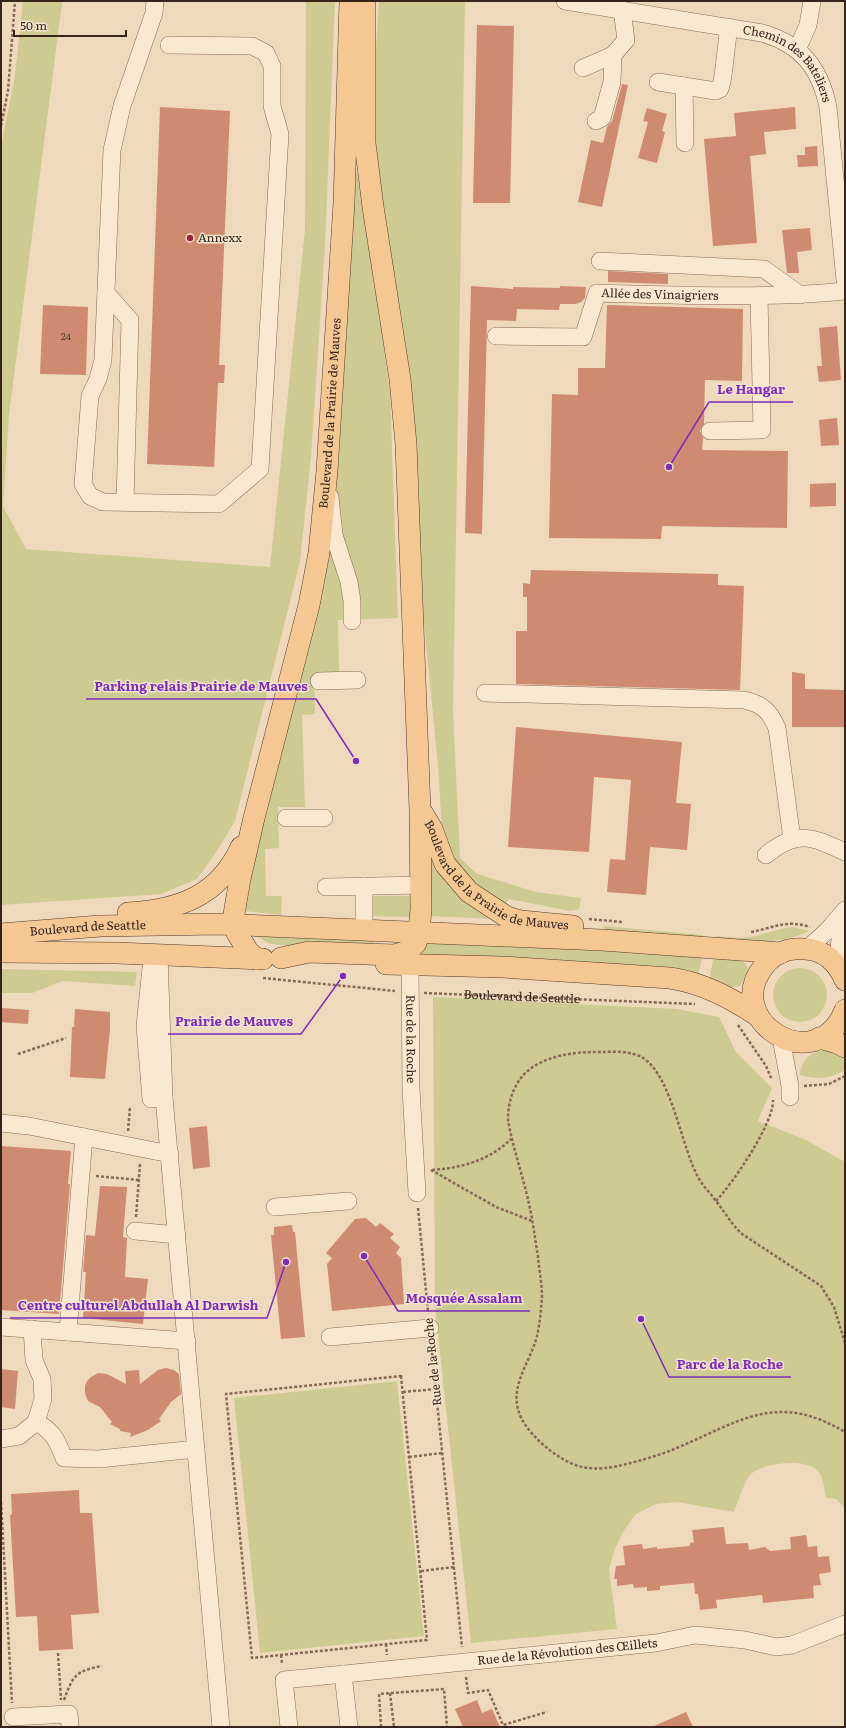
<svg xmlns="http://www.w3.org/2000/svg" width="846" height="1728" viewBox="0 0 846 1728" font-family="Literata,serif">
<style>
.green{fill:#cdcb91}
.building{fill:#cf8b72}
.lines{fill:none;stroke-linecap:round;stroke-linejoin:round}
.minor-casing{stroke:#886956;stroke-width:18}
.major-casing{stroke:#55382b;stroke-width:22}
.path{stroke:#886956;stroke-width:2.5;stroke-dasharray:3 2;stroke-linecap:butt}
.minor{stroke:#fae8d1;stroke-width:17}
.major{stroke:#f5c893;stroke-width:21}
.poi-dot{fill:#982436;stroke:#f6e5cd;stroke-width:1.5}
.labels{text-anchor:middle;stroke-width:3;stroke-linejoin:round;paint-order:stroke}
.number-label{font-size:10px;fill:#5c3e31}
.street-label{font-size:12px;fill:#36241b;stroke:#f6e5cd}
.poi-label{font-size:12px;fill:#36241b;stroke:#f6e5cd;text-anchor:start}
.leader{fill:none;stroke:#7b2cbf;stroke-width:1.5}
.callout-dot{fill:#7b2cbf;stroke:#f6e5cd;stroke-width:1.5}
.callout-label{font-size:13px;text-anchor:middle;font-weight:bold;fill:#7b2cbf;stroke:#f6e5cd;stroke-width:3;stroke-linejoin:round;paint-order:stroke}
</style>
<rect width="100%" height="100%" fill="#efd9bd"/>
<path class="green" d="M23 1H60L62 3 9 415 3 506 26 549 270 567 305 230 306 1H335L325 246 311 457 300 562 235 821 217 851 197 879 161 894 1 905V146L15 76Z
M379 1H465L453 712 460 858 477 874 536 892 581 898 579 909 570 911 509 899 505 905 466 879 452 859 442 829 438 766 422 603 415 460 403 325 383 213 372 113Z
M352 172 359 173 390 391 398 618 338 620 339 673 314 674 315 714 302 715 305 807H278L279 848 265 849 266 896H282L281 915 244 911 246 885 268 807 325 576Z
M431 851 496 919 430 916Z
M373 896H414L413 917 373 916Z
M603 926 703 935 702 940 606 930Z
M793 927 809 931C778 946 750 941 717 939V936C730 937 743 939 756 936 769 933 780 928 793 927Z
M256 936 374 939 372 948 277 945 268 943Z
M425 941 703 954 698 976 411 959Z
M714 956C735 958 760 958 740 986L728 988 709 980Z
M773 995a27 27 0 1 1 54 0a27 27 0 1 1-54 0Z
M1 969 137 972 135 986 63 981 32 993H1Z
M433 997 677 1009 719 1017 736 1052 772 1088 758 1121 806 1140 845 1162V1508L836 1499 826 1498C824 1488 824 1474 814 1468 801 1459 761 1463 750 1475 744 1482 738 1502 734 1512L677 1502 656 1504 636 1514 624 1530 614 1551 609 1570 617 1629 471 1643 435 1306Z
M825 1050 844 1057 845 1070C830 1079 817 1080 800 1075 801 1059 811 1052 825 1050Z
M397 1381 424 1636 260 1653 234 1398Z"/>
<path class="building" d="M477 25 514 26 510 203H473Z
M622 84 628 85 602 207 578 202 591 140 603 143 607 127 612 121Z
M160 107 230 111 219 365H225L224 383H218L214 467 147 464Z
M795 107 796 129 764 132 766 154 750 156 757 243 713 246 704 139 736 136 734 113Z
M647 108 667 114 662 131 665 132 657 163 638 158 648 122 643 121Z
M817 146 818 166 798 167 797 155H805V147Z
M810 228 812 250 797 252 799 273H787L782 230Z
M608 271 668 274V284L608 282Z
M471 286 513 289V287L560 288V286L586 287 585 298 581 302 576 304H560L559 310 517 309 516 321 487 320 482 534 465 533Z
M43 305 88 307 86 375 40 374Z
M607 305 743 309 742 381 705 380 704 424 700 431 703 438 702 450 788 451 787 528 662 526 661 539 549 538 552 394 578 395V368H605Z
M837 326 841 380 819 382 817 366H822L819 328Z
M837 418 839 445 821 446 819 420Z
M836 483V506L810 507V484Z
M531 570 718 574V585L744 586 740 690 516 684V631H527V597H523V583L530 584Z
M792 672 805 674V689L844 690 845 727H792Z
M516 727 682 742 676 803 691 804 687 850 650 847 646 895 607 892 610 859 625 860 631 780 594 777 589 852 508 847Z
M2 1008 29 1010 28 1024 1 1022Z
M75 1009 110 1012V1029L105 1079 70 1077 72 1027H74Z
M207 1126 210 1167 193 1169 189 1128Z
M1 1146 71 1151 68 1184H70L59 1314 1 1310Z
M100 1186 127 1187 123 1237 127 1238 125 1277 148 1279 143 1324 83 1318 86 1272H83L86 1235 95 1236Z
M366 1218 376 1227 380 1223 394 1234 390 1238 400 1247 396 1253 401 1258 404 1304 332 1311 327 1264 332 1258 326 1253 355 1219Z
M292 1225 293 1232H295L305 1337 281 1339 271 1235H274V1227Z
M166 1368 174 1370 179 1374 181 1394 171 1402 159 1419 161 1421 148 1430 130 1437 131 1433 120 1431V1429L110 1424 112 1422 100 1407 88 1401 85 1394V1386L87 1381 91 1377 98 1373 107 1374 126 1384 125 1371 139 1370 140 1384 158 1370Z
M1 1369 18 1371 15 1409 1 1407Z
M79 1490 80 1513H92L99 1613 71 1615 73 1649 39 1651 37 1616 16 1617 10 1515 12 1514 11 1494Z
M724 1527 726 1544 748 1543 749 1550 765 1547 770 1551 791 1549 790 1537 806 1535 808 1547 817 1546 818 1557 829 1556 831 1572 819 1574 821 1585 813 1586 814 1598 763 1603 762 1595 716 1600 717 1608 700 1610 698 1594H695L694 1583 660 1586V1590L647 1591V1587L634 1588 633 1584 617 1586V1579H614L616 1566 625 1565 623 1546 642 1544 643 1549 657 1547V1549L690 1546V1543L694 1542 692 1530Z
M477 1700 482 1713 492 1709 500 1727H463L455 1709Z
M686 1712 693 1727H652Z"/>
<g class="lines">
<g class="minor-casing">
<g id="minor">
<path d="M155 1 154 13 122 106 112 150 103 360 98 379 90 396 83 484 90 496 103 502 219 504 260 469 280 134 272 106V66L266 53 252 46 169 45"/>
<path id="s2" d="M565 1 762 33C801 44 820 68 828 107L845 280"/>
<path d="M797 50 808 25 812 1"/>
<path d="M583 68 613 55 626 40 622 10"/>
<path d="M658 82 716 91 720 89C723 86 727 37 729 27"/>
<path d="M684 86 685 143"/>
<path d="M596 121 602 118 612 82 613 55"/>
<path d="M600 261 764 269 800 295"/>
<path d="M106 293 130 320 125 502"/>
<path id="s3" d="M496 336 583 337 597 293C680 295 763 299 845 291"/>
<path d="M710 431 762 430 759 296"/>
<path d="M330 497 334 535 349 582 352 601V621"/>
<path d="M319 681 357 680"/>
<path d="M485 693 744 700C762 704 770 711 777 728L792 839"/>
<path d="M286 818H324"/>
<path d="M766 855C797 830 811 836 845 852"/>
<path d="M364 886V930"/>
<path d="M326 887 422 885"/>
<path d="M807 949 827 931 845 910"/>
<path d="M159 955 164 1098 221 1727"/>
<path id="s4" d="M410 965 411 1089 417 1193"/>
<path d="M837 966 840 940 845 921"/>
<path d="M151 968 145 1026 151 1099 164 1098"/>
<path d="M781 1038 790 1086V1097"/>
<path d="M1 1123 29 1126 170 1154"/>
<path d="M275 1207 348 1201"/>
<path d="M135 1231 177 1235"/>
<path d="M1 1327 187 1341"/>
<path d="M68 1332 84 1137"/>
<path d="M330 1337 430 1328"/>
<path d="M36 1422C53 1431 57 1440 64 1458L99 1459 196 1449"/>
<path d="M1 1439 19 1436 36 1422 43 1399 42 1379 34 1360 32 1329"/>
<path d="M343 1674 349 1727"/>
<path d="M13 1717 69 1714 70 1727"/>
<path id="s5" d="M289 1727 284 1680 656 1643 695 1635 745 1640 776 1647 792 1645 845 1624"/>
</g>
</g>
<g class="major-casing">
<g id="major">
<path id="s6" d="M423 814 432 829 445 864 469 892 507 917 521 921 573 926"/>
<path d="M128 913C179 910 219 896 241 847"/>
<path id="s7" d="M1 934 100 926 219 924 602 940 781 953"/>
<path d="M1 952 117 953 263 959"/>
<path d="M281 958 309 952 394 955 408 951 416 943 419 933 421 909 420 810 406 444 400 379 373 207 365 143V1"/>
<path id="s8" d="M256 959 248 951 237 933 234 925V914L240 879 254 818 309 605 319 553 327 471 344 203 350 1"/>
<path d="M386 964 502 967 670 978C703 983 731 998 758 1016"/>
<path d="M845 980C838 963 824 949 804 949 789 948 774 953 764 966 720 1020 817 1081 845 1010"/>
<path d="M819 1038 837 1043 845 1047"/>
</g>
</g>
<g class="path">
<path d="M1 126 8 91 15 1"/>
<path d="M589 919 622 922"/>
<path d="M751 932C774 928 785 919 810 927"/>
<path d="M263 978 395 991"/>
<path id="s1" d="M424 993 695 1004"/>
<path d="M738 1025 766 1066 772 1080"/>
<path d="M18 1054 66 1038"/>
<path d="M804 1086 829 1084 845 1076"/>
<path d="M128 1131 130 1107"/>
<path d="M431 1170 496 1207 532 1221"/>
<path d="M432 1170C462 1168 490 1160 511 1139"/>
<path d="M96 1176 139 1180"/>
<path d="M716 1201C733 1183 774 1123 773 1100"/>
<path d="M418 1208 428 1312"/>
<path d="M136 1217 140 1164"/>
<path d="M431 1343 462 1647"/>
<path d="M845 1343 834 1307 821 1286 742 1234C731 1224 725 1212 716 1201 711 1194 704 1187 699 1179 681 1147 672 1076 643 1058 630 1050 613 1052 598 1052 578 1052 558 1054 540 1063 517 1074 508 1096 508 1120 513 1149 523 1176 529 1204 533 1221 535 1239 538 1257 539 1270 542 1283 542 1297 541 1310 540 1323 537 1336 531 1360 511 1384 518 1409 523 1432 559 1462 582 1467 602 1471 619 1466 638 1461 652 1457 666 1453 679 1447 742 1420 778 1392 845 1432"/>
<path d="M401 1376 427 1640 252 1658 226 1394Z"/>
<path d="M403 1392 436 1389"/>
<path d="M409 1457 442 1453"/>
<path d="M1 1502 12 1703"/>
<path d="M421 1571 454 1567"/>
<path d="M386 1644 387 1655"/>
<path d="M58 1653 61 1700"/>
<path d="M281 1655 282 1664"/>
<path d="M466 1677 468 1693 488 1690 503 1725 547 1712"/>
<path d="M390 1693 394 1727"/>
<path d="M64 1700C73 1675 76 1671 102 1666"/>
<path d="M381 1727 379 1694 444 1689 447 1727"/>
</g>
<use href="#minor" class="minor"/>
<use href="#major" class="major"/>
</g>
<circle class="poi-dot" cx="190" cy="238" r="4"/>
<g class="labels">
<g class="number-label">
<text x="66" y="340">24</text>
</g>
<g class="street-label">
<text dy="4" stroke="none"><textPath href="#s2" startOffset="240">Chemin des Bateliers</textPath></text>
<text dy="4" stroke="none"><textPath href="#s3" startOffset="196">Allée des Vinaigriers</textPath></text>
<text dy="4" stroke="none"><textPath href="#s8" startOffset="563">Boulevard de la Prairie de Mauves</textPath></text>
<text dy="4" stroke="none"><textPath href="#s6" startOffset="104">Boulevard de la Prairie de Mauves</textPath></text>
<text dy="4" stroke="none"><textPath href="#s7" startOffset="87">Boulevard de Seattle</textPath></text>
<text dy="4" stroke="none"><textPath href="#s1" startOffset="98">Boulevard de Seattle</textPath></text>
<text dy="4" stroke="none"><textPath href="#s4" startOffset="74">Rue de la Roche</textPath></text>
<text transform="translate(433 1362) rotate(-96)" y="4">Rue de la Roche</text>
<text dy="4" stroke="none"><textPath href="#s5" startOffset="332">Rue de la Révolution des Œillets</textPath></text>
</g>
<g class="poi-label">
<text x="198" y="242">Annexx</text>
</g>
</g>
<path class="leader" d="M669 467L709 402H793M356 761L316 699H86M343 976L301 1034H168M364 1256L398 1311H530M286 1262L267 1318H10M641 1319L669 1377H791"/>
<g class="callout-dot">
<circle cx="669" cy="467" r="4"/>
<circle cx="356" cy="761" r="4"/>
<circle cx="343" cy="976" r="4"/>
<circle cx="364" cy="1256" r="4"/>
<circle cx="286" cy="1262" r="4"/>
<circle cx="641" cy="1319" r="4"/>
</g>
<g class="callout-label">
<text x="751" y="394">Le Hangar</text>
<text x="201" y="691">Parking relais Prairie de Mauves</text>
<text x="234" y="1026">Prairie de Mauves</text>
<text x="464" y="1303">Mosquée Assalam</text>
<text x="138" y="1310">Centre culturel Abdullah Al Darwish</text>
<text x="730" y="1369">Parc de la Roche</text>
</g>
<rect width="846" height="1728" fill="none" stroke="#36241b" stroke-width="4"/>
<path d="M14 30v6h112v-6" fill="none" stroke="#36241b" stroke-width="2"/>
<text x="20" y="30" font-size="12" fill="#36241b" stroke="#f6e5cd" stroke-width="3" paint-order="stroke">50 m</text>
</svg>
